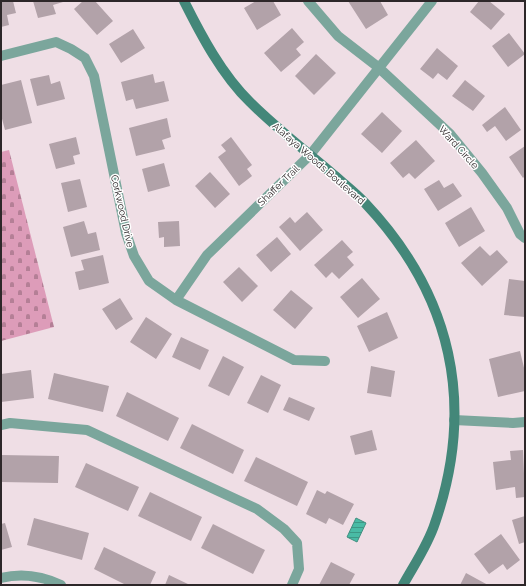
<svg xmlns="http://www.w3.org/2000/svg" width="526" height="586" viewBox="0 0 526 586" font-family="Raleway,sans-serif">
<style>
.cemetery{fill:url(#cemetery-stones)}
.water{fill:url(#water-rules);stroke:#418f80}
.building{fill:#b2a2a9}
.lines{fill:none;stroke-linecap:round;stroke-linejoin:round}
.street{stroke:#7ba69c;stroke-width:10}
.secondary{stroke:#438779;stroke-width:10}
.labels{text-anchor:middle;stroke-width:3;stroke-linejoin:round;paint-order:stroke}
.street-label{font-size:10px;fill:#2d2729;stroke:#fff}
</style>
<defs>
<pattern id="cemetery-stones" width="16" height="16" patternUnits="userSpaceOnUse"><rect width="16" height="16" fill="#dd9cb9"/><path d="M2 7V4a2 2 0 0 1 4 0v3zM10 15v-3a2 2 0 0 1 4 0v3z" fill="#b47f96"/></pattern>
<pattern id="water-rules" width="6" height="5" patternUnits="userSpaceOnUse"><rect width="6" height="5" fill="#49bba5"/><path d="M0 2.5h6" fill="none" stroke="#3d9886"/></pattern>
</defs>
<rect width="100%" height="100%" fill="#efdee5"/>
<path class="cemetery" d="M9 150 54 327 1 341V152Z"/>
<path class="water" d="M356 518 366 523 357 542 347 537Z"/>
<path class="building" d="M1 1H13L16 13 7 15 9 25 1 27Z
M33 1H63V2L53 5 56 14 38 18Z
M83 1H95L113 21 97 35 74 9Z
M256 1H273L281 15 257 30 244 8Z
M348 1H380L388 15 366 29Z
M479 1H489L505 14 491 30 470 12Z
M292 28 304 42 296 49 301 55 281 72 264 53Z
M133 29 145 48 121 63 109 44Z
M509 33 525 54 508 67 492 46Z
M437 48 458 66 447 80 438 73 433 79 420 69Z
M316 54 336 73 314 95 295 76Z
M153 74 155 83 164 81 169 101 136 109 133 99 126 101 121 82Z
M49 75 51 84 60 81 65 99 37 106 30 79Z
M21 80 32 123 5 130 1 115V85Z
M465 80 485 96 473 111 452 96Z
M505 107 521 130 506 141 495 126 487 132 482 125Z
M382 112 402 131 382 153 361 134Z
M167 118 171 137 162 140 165 149 136 156 129 128Z
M76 137 80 154 73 156 75 164 56 169 49 144Z
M231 137 252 165 247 169 252 176 239 186 218 157 226 151 221 145Z
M416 140 435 161 415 179 409 173 403 178 390 163Z
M525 146V176L523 178 509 157Z
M164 163 170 186 148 192 142 169Z
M210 172 230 194 215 208 195 186Z
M80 179 87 207 68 212 61 183Z
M439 180 444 188 453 183 462 196 438 211 424 189Z
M471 207 485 231 459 247 445 223Z
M307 212 323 230 300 251 279 227 290 217 295 223Z
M84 221 88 234 96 232 100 250 71 257 63 227Z
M179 221 180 246 164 247V237L159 238 158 222Z
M277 237 291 254 271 272 256 255Z
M342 240 353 252 347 257 354 265 339 279 332 272 326 278 314 265Z
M480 246 490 256 497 250 508 262 482 286 461 263Z
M103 255 109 283 79 290 75 272 84 270 81 260Z
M239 267 258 286 242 302 223 282Z
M362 278 380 299 358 318 340 297Z
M509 279 525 281V317L504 315Z
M291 290 313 308 295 329 273 310Z
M120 298 133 319 116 330 102 309Z
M387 312 398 338 369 352 357 326Z
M146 317 172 334 156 359 130 342Z
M181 337 209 350 200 370 172 357Z
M520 351 525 372V391L498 397 489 359Z
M223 356 244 367 229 396 208 386Z
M371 366 395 371 391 397 367 393Z
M31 370 34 398 1 402V374Z
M54 373 109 386 103 412 48 399Z
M261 375 281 385 268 413 247 403Z
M127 392 179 418 168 441 116 416Z
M289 397 315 408 309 421 283 410Z
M192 424 244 450 233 474 180 448Z
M372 430 377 450 355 455 350 436Z
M523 450 525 497 516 498 515 487 496 490 493 462 511 460 510 451Z
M1 455 59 456 58 483 1 482Z
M256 457 308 482 297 506 244 481Z
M86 463 139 487 128 511 75 487Z
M317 490 325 494 327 491 354 504 343 525 329 518 326 524 306 514Z
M150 492 202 517 191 541 138 516Z
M525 516V542L519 544 512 520Z
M34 518 89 533 82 560 27 545Z
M5 523 12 547 1 550V524Z
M213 524 265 550 253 574 201 548Z
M501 534 520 560 507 570 503 564 489 574 474 554Z
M104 547 156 572 150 585H126L94 569Z
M331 562 355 574 349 585H319Z
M466 573 488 585H460Z
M169 575 190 585H165Z"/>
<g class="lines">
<path class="street" d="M308 1 338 36 378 67 450 134 482 173 507 208 520 234 525 238
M1 56 56 42 71 49 85 58 94 76 126 233 134 256 149 281 176 300 294 360 325 361
M176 300 207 255 310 155 432 1
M454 420 513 423 525 422
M1 425 10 423 87 430 257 509 284 529 297 543 299 569 292 585
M1 578C21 573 42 576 61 585"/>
<path class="secondary" d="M184 1C201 35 222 75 250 102 276 128 306 151 334 175 344 184 356 193 365 203 452 295 476 404 435 523 428 545 414 565 403 585"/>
</g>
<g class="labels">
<g class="street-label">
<text transform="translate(459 147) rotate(48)" y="4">Ward Circle</text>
<text transform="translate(319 163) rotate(41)" y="4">Alafaya Woods Boulevard</text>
<text transform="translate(278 185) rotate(-44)" y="4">Shaffer Trail</text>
<text transform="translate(123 211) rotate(77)" y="4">Corkwood Drive</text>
</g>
</g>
<rect width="526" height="586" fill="none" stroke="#2d2729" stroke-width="4"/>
</svg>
